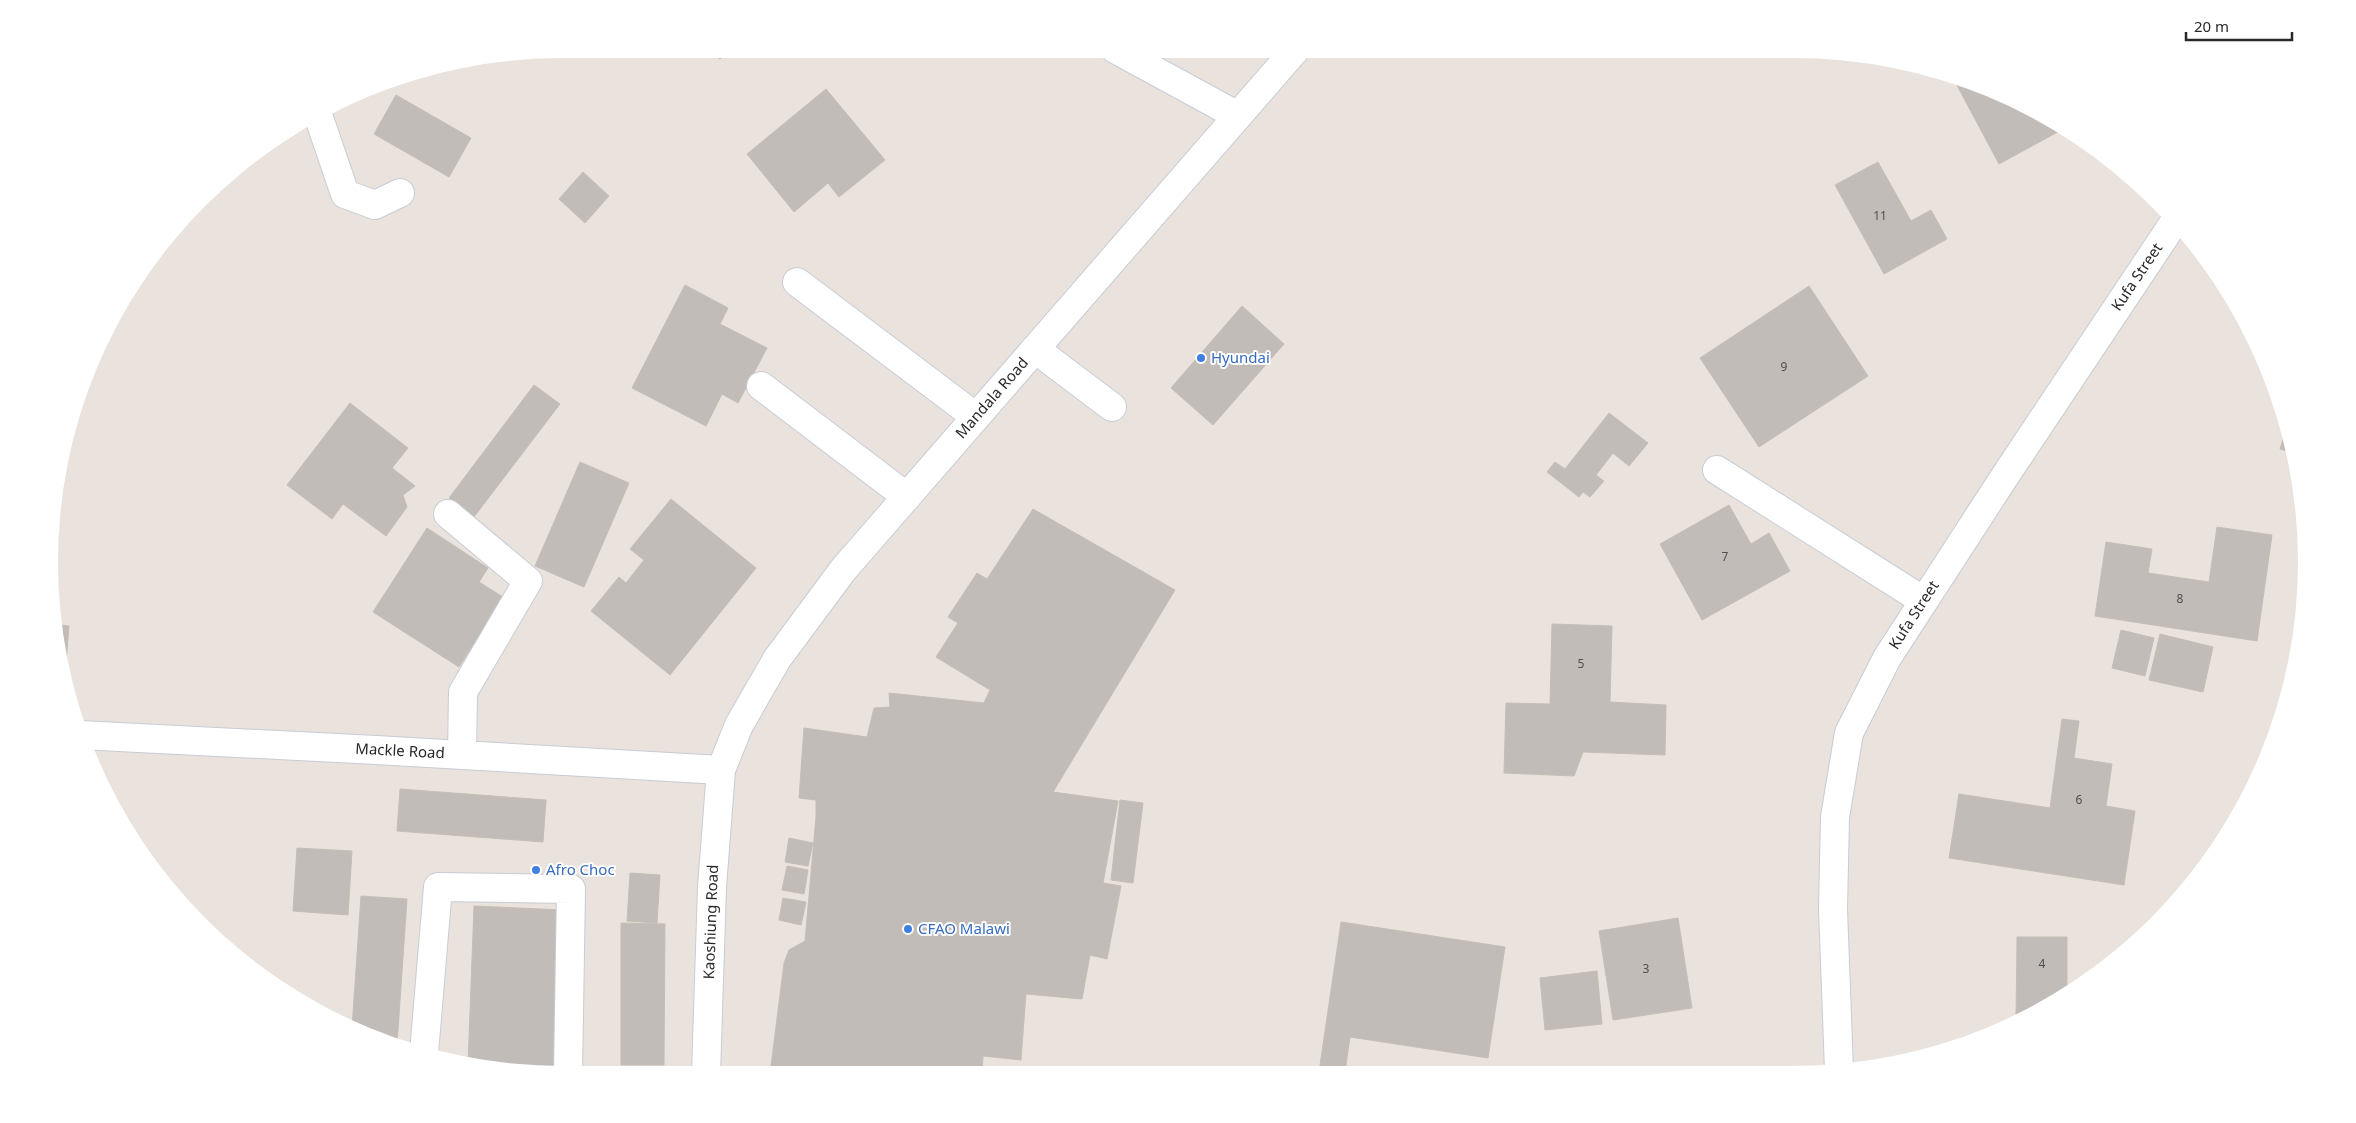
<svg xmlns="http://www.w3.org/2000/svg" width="2356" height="1123" viewBox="0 0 2356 1123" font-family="'Noto Sans',sans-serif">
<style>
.building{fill:#c2bcb9;stroke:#c5beb6}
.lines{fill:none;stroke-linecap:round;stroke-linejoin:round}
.minor-casing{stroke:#c8ccd5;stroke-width:30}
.minor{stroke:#fff;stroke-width:28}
.shop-dot{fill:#3f7fe0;stroke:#fff;stroke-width:2}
.labels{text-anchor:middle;stroke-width:4;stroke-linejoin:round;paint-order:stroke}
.number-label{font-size:12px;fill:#4f4e4d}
.street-label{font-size:15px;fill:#292929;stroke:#fff}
.shop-label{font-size:15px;fill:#366cbe;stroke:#fff;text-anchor:start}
</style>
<rect width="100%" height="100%" fill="#eae2dc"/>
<path class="building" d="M708 49H729L720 59Z
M1952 76 1991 88 2065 128 1999 164Z
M826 89 885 160 839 197 828 183 794 212 747 154Z
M396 95 471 138 449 177 374 134Z
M1878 162 1911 221 1931 210 1947 239 1884 274 1835 185Z
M583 172 609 196 585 223 559 199Z
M685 285 728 308 720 324 767 348 738 403 722 394 706 426 632 388Z
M1809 286 1868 376 1759 447 1700 358Z
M1242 306 1284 344 1213 425 1171 388Z
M534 385 560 404 474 517 449 498Z
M350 403 408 448 392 468 415 486 403 495 407 507 386 536 343 504 332 519 287 485Z
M1609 413 1648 443 1629 466 1613 453 1596 475 1604 481 1590 497 1583 492 1579 497 1547 472 1555 462 1565 469Z
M2287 427 2295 453 2280 449Z
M580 462 629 483 584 587 535 566Z
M671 499 756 568 670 675 591 611 619 577 626 583 644 560 630 549Z
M1729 505 1751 544 1769 533 1790 571 1702 620 1660 544Z
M1033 509 1175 590 1053 792 1118 801 1103 883 1121 886 1107 959 1090 955 1082 999 1026 994 1021 1060 983 1056 982 1073 770 1074 784 963 789 950 805 941 816 817V800L799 798 804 728 867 737 874 708 890 707 889 693 984 703 990 690 936 657 958 623 948 617 977 573 987 579Z
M2217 527 2272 535 2257 641 2095 616 2106 542 2152 549 2148 573 2209 582Z
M427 528 488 568 479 582 503 597 459 667 373 612Z
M53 624 69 626 65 676 53 629Z
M1552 624 1612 626 1610 702 1666 705 1665 755 1583 752 1574 776 1504 773 1506 703 1550 704Z
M2121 630 2154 638 2145 676 2112 668Z
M2160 634 2213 647 2203 692 2149 680Z
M2062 719 2079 721 2074 758 2112 764 2106 806 2135 811 2124 885 1949 858 1959 794 2050 808Z
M400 789 546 800 543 842 397 831Z
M1120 800 1143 803 1133 883 1111 880Z
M789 838 813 843 808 866 785 862Z
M297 848 352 851 348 915 293 911Z
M787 866 808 870 804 894 782 890Z
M630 873 660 875 657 923 627 921Z
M361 896 407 899 397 1045 365 1035 352 1028Z
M783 898 806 902 801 925 779 920Z
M474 906 563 910 557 1074 468 1065Z
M1678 918 1692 1008 1613 1020 1599 931Z
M1341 922 1505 947 1488 1058 1350 1037 1345 1072H1319Z
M621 923 665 924 664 1065H621Z
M2017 937H2067V991L2020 1018H2016Z
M1597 971 1602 1024 1545 1030 1540 978Z"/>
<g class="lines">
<g class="minor-casing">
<path id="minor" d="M1115 49 1238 116
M317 112 345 194 375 205 400 193
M797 282 976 417
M1035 349 1112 407
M761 386 907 497
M1717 470 1924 601
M448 514 528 581 463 692 462 755
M80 735 376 750 721 770
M424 1053 438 887 571 889 568 1074
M1839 1070 1833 909 1835 817 1849 733 1887 658 2005 476 2175 221
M706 1074 712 887 721 770 739 725 777 659 843 570 1296 49"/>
</g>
<use href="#minor" class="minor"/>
</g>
<g class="shop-dot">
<circle cx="1201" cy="358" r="5"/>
<circle cx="536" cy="870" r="5"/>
<circle cx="908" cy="929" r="5"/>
</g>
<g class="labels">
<g class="number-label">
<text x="1880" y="220">11</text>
<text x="1784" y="371">9</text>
<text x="1725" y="561">7</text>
<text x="2180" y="603">8</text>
<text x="1581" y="668">5</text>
<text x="2079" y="804">6</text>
<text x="2042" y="968">4</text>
<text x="1646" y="973">3</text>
</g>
<g class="street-label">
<text transform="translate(2137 277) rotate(-56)" y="5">Kufa Street</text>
<text transform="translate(992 398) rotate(-49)" y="5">Mandala Road</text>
<text transform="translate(1914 615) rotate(-57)" y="5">Kufa Street</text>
<text transform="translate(400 751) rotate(3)" y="5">Mackle Road</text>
<text transform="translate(711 922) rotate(-88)" y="5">Kaoshiung Road</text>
</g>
<g class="shop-label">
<text x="1211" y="363">Hyundai</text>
<text x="546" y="875">Afro Choc</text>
<text x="918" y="934">CFAO Malawi</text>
</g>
</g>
<path d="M0 0H2356V1123H0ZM562 58H1794A504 504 0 0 1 2298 562V562A504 504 0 0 1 1794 1066H562A504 504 0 0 1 58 562V562A504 504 0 0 1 562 58Z" fill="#fff" fill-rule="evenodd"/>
<path d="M2186 32v8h106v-8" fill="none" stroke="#292929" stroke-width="2.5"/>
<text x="2194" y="32" font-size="15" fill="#292929" stroke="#ffffff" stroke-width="4" paint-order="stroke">20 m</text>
</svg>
